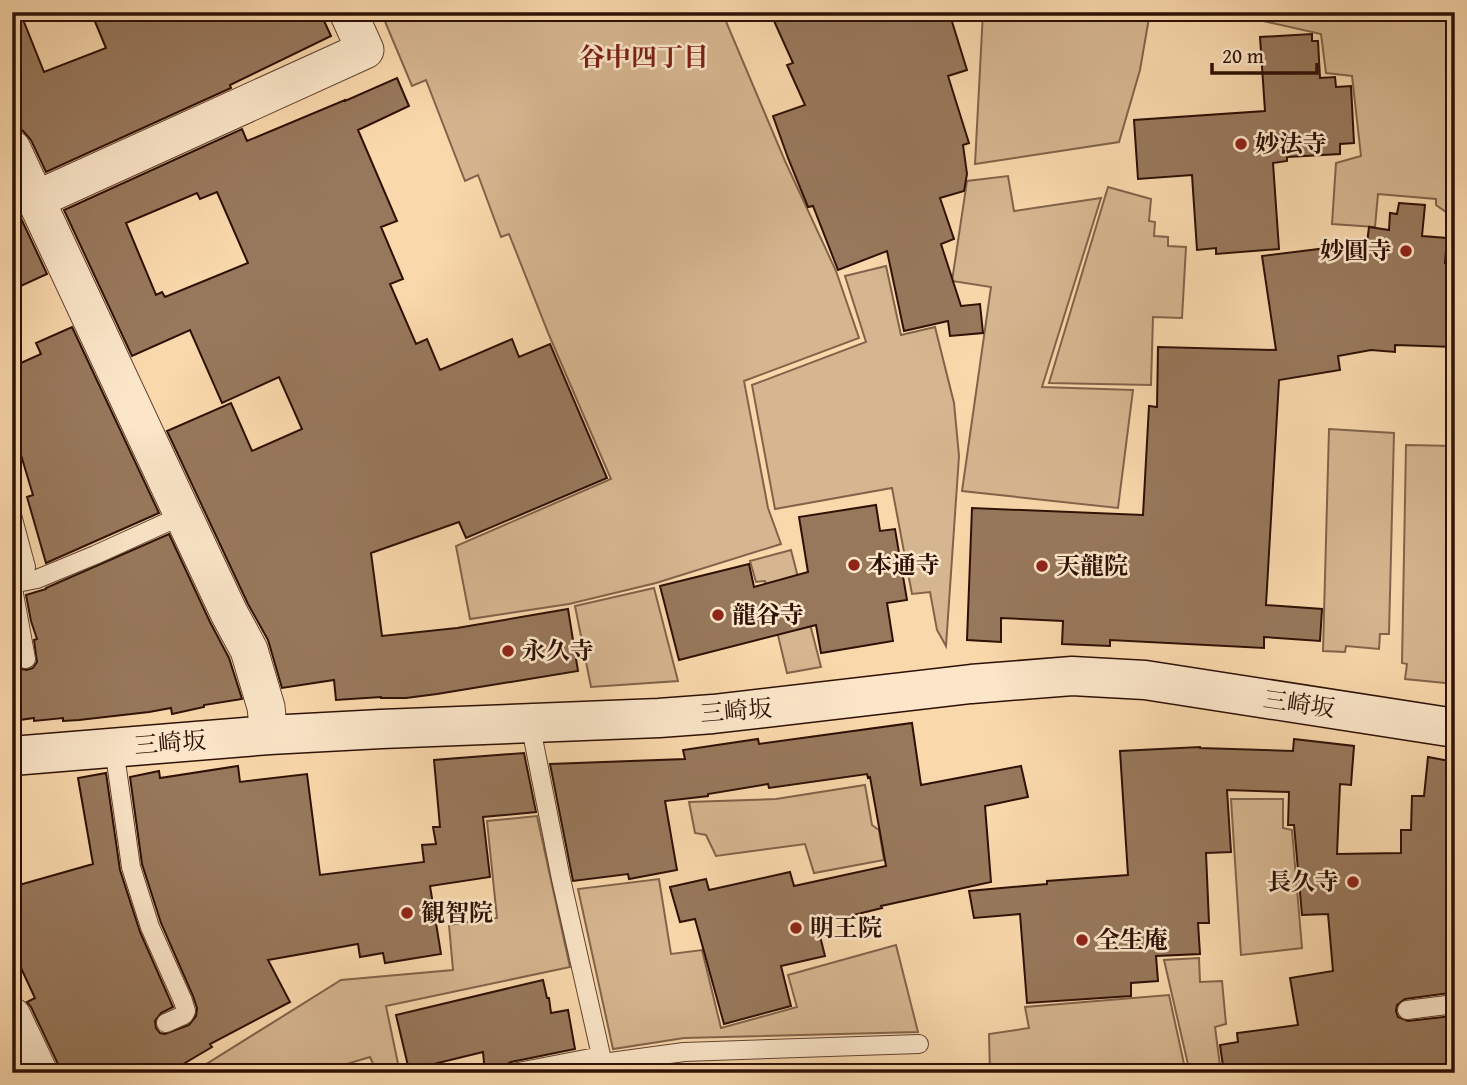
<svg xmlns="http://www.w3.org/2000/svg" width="1467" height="1085" viewBox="0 0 1467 1085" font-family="'Gentium Book Plus','Noto Serif JP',serif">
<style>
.green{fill:#d6b690;stroke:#82634a;stroke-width:2}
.building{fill:#98785c;stroke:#2e1005;stroke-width:2;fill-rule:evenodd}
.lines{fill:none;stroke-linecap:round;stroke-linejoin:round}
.lane-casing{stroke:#61422f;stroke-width:20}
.street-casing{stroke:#61422f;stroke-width:39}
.secondary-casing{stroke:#2e1005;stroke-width:41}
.lane{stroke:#fbe6c9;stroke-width:18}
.street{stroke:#fbe6c9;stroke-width:37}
.secondary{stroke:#fbe6c9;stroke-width:38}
.poi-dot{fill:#8f2418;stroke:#fbe6c9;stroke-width:2.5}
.labels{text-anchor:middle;stroke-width:5;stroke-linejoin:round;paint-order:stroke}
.poi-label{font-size:24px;font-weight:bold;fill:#2e1005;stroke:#fbe6c9;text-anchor:start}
.street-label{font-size:24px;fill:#2e1005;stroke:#fbe6c9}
.neighbourhood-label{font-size:26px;font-weight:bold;fill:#7a1f14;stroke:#fbe6c9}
</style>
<rect width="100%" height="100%" fill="#f9d8ac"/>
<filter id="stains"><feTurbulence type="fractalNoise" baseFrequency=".00286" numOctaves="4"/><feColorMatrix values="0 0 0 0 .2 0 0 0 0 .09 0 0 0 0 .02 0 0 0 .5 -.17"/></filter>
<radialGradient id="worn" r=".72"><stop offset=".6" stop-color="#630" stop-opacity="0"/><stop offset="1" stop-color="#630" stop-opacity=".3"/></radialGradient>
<path class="green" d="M381 12H722L785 161 836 271 859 338 744 381 768 508 781 544 656 583 569 604 470 619 456 546 611 479 549 335 509 234 501 237 478 175 465 181 426 80 412 86Z
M983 12H1150L1140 70 1119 142 975 164Z
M1223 12H1441L1455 28V206L1446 212 1436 205V199L1378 194 1375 227 1332 224 1336 163 1361 156 1352 76 1326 73 1321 34Z
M1008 176 1014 211 1101 198 1042 387 1133 390 1118 508 962 491 991 287 952 281 967 181Z
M1108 187 1151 199 1149 221 1155 222 1154 236 1168 237V246L1186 247 1182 318 1153 317 1151 385 1049 383Z
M886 266 901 335 935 327 954 403 959 456 946 646 937 630 930 592 912 594 892 488 775 509 752 385 866 342 845 276Z
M1329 429 1394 433 1389 634H1380L1379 649 1346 646 1345 652 1323 651Z
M1406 445 1455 446V684L1405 679 1407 664 1402 663Z
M791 550 821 667 787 673 765 581 756 582 750 561Z
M654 588 678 681 591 687 575 606Z
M865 785 872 825 879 830 884 860 814 873 805 844 716 856 706 835 695 833 689 802 776 799Z
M1231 799H1283V828L1292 830 1302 948 1241 955Z
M537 816 570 967 386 1006 400 1073H377L370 1057 317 1073H192L341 980 453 970 449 925 497 918 487 821Z
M659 879 671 954 702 950 721 1028 797 1007 788 975 896 945 918 1032 684 1038 613 1049 578 889Z
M1199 958 1200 982 1222 981 1226 1024 1215 1027 1221 1073H1190L1164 960Z
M1169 995 1186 1073H990L989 1034 1029 1028 1025 1007Z"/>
<path class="building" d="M12 12H20L44 72 106 48 91 12H320L331 36 230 85 231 88 46 172 31 140 23 131 12 128Z
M770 12H949L967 70 948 76 969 143 963 145 967 174 964 191 940 198 954 239 941 244 961 306 980 304 983 333 950 336 948 321 904 331 887 251 838 270 813 206 808 207 788 158 773 116 805 105 787 65 793 63Z
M1312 34V41H1318L1320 78 1335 77 1336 87 1351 86 1354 143 1340 144V154L1287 157V161L1273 163 1279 249 1216 254V248L1197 250 1192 175 1138 179 1134 120 1265 111 1260 37Z
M397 78 409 106 358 130 397 221 381 227 403 279 390 284 416 344 427 339 440 370 512 339 519 357 550 344 607 478 466 538 459 522 371 553 382 636 457 628 568 609 578 671 437 694 406 698H381V697L336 700 334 680 282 688 268 640 248 604 167 431 231 403 252 451 302 429 279 377 222 403 190 330 132 356 64 210 242 129 247 141 345 100V101ZM217 192 248 263 165 297 162 292 156 295 126 223 197 193 200 199Z
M12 199 47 274 12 290Z
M1399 203 1425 205 1422 236 1447 238 1445 263 1455 264V347L1395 345V352L1371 350 1338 356 1340 370 1279 380 1266 605 1322 609 1320 641 1264 637V648L1110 640V646L1062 644 1063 621 1001 618V642L967 640 972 508 1143 515 1149 406 1157 407 1158 347 1276 350 1262 256 1367 243 1369 227 1389 230 1390 213 1397 214Z
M72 327 159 513 46 563 27 497 33 495 12 425V367L41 354 36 343Z
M876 505 880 531 895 529 907 600 887 603 893 641 821 653 816 625 679 660 660 586 749 564 754 587 808 572 799 517Z
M169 534 210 622 229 658 242 699 204 705V707L172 714 171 708 149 712 79 720 63 721V718L34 721V718L12 721V647L15 662 22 669 27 670 33 668 37 662 34 640 37 639 31 621 26 595 46 589V588Z
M912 723 921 785 1021 766 1028 797 985 806 991 882 881 906 882 908 817 924 825 956 781 966 791 1006 724 1024 695 919 680 922 670 887 706 879 709 890 790 872 794 886 886 866 870 777 868 778 867 774 769 788 768 784 708 794V796L665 801 677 870 629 879 628 874 573 881 550 764 685 759 683 750 758 739 759 744Z
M1294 739 1354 746 1351 785 1340 784 1337 854 1401 853V830H1411L1412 796H1424L1428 757 1455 762V981L1448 980 1450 993 1405 999 1397 1005 1396 1011 1398 1017 1408 1021 1452 1016 1455 1041V1073H1224L1220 1045 1238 1042 1237 1033 1298 1025 1290 978 1333 971 1328 914 1302 915 1294 825H1288L1289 792 1227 790 1231 852 1206 853 1209 923H1198L1200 954 1156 956 1158 981 1131 983V996L1027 1003 1020 914 974 918 969 891 1047 884V881L1128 875 1120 751 1200 747V748L1293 751Z
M524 753 536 812 483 817 490 877 430 886 441 954 385 963 383 953 360 957 358 944 268 960 290 1002 210 1044 212 1047 168 1073H60L58 1064 31 1007 27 1002 35 998 14 953 17 952 12 942V887L93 864 78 778 106 773 120 870 140 932 173 1007 161 1013 155 1021 156 1028 160 1033 165 1034 189 1025 196 1016 197 1008 193 996 161 923 142 864 130 777 159 771 160 778 238 766 240 782 307 774 320 875 424 862 422 845 436 844 433 827H440L434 760Z
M543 980 547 998H549L551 1013 568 1010 575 1049 511 1062 505 1065 502 1073H485L483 1052 409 1070 396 1015Z"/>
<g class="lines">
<g class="lane-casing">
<path id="lane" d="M12 515 26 567
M12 556H15L22 582 37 579 95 555 183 515
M12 583 26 659
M530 723 561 879 605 1073
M114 748 131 867 150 927 183 1001 186 1011 184 1015 166 1023
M1407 1010 1455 1004
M603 1063 684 1052 919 1044
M513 1073 601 1056"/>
</g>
<g class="street-casing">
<path id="street" d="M12 149 183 515 229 613 249 650 266 707 269 735
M35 200 365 50 348 12
M12 1016 39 1073"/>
</g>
<g class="secondary-casing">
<path id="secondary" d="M12 756 269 735 381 729 659 718 713 714 971 684 1072 676 1145 680 1455 728"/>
</g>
<use href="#lane" class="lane"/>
<use href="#street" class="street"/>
<use href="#secondary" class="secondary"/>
</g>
<g class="poi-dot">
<circle cx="1241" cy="144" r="7"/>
<circle cx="1406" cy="251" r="7"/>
<circle cx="854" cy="565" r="7"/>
<circle cx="1042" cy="566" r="7"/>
<circle cx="718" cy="615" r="7"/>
<circle cx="508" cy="651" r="7"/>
<circle cx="1353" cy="882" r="7"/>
<circle cx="407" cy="913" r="7"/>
<circle cx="796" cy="928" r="7"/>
<circle cx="1082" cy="940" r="7"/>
</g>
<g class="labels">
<g class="poi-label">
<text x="1255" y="152">妙法寺</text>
<text x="1392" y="259" text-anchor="end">妙圓寺</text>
<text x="868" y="573">本通寺</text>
<text x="1056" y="574">天龍院</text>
<text x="732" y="623">龍谷寺</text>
<text x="522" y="659">永久寺</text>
<text x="1339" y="890" text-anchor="end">長久寺</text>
<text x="421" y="921">観智院</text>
<text x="810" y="936">明王院</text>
<text x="1096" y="948">全生庵</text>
</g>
<g class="street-label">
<text transform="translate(1299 704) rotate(8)" y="8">三崎坂</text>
<text transform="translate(736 711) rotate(-5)" y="8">三崎坂</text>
<text transform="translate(170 743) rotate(-5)" y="8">三崎坂</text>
</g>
<g class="neighbourhood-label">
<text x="644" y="66">谷中四丁目</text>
</g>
</g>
<rect width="1467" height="1085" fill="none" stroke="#f9d8ac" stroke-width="42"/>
<rect x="14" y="14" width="1439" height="1057" fill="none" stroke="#2e1005" stroke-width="3.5"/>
<rect x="21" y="21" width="1425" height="1043" fill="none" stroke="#2e1005" stroke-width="2"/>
<path d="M1212 63v10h105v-10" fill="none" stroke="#2e1005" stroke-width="3.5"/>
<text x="1222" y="63" font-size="21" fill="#2e1005" stroke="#fbe6c9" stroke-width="5" paint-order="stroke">20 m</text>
<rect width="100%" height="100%" filter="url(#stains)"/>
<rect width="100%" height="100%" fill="url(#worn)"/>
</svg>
